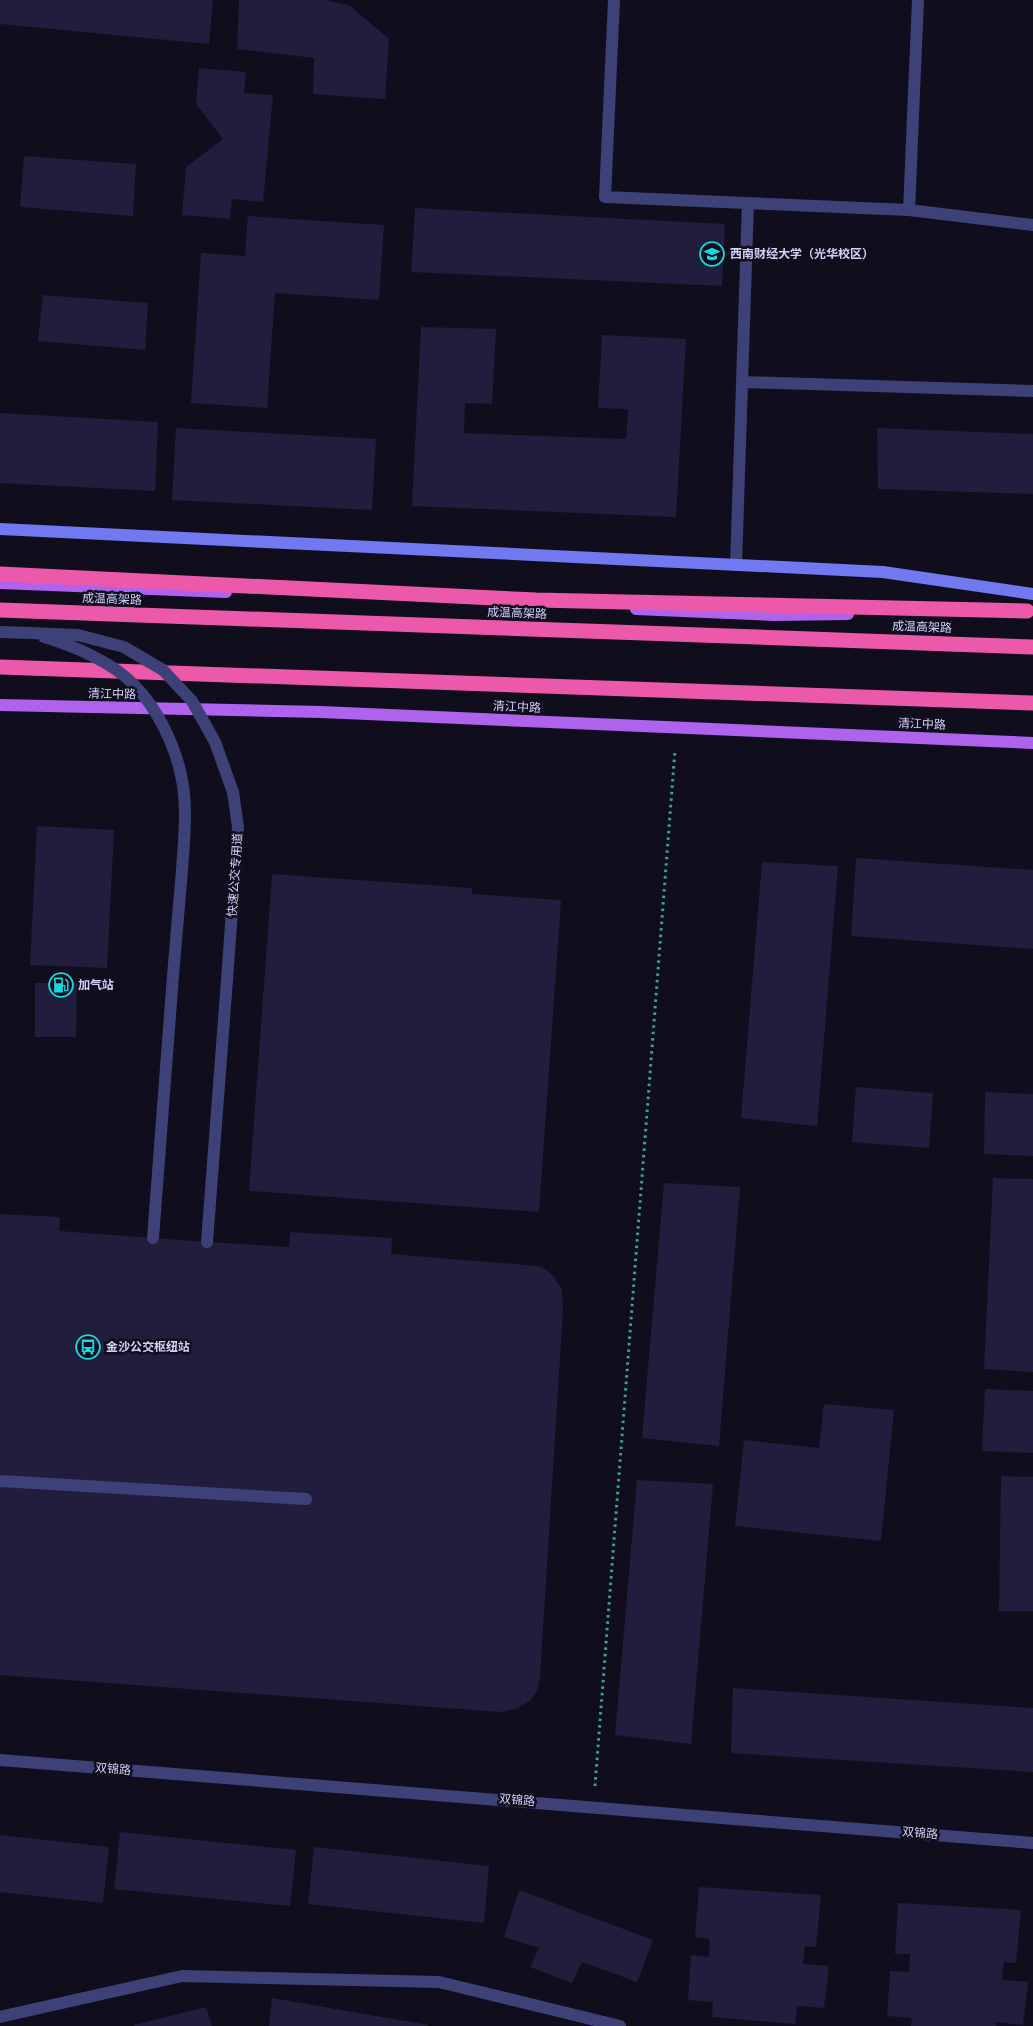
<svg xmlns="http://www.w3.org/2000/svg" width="1033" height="2026" viewBox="0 0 1033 2026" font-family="Inter,'Noto Sans SC',sans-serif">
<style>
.building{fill:#211d3c}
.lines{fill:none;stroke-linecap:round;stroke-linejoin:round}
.path{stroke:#3ba395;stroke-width:3;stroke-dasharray:2.5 4;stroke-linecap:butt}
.lane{stroke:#3e4177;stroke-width:12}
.street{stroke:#3e4177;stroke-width:12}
.secondary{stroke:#7278ef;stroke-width:12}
.primary{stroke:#af63ed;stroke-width:12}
.highway{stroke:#ec59aa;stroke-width:15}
.lane-bridge{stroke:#3e4177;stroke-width:12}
.labels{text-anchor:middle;stroke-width:5;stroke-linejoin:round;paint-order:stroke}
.poi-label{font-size:12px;font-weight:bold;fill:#d2d0fa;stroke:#100e1d;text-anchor:start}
.street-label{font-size:12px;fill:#d2d0fa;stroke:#100e1d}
</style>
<rect width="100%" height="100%" fill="#100e1d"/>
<path class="building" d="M0 0H213L209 44 0 24Z
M239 0H324L349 5 389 39 385 99 313 94 314 58 237 49Z
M199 68 246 72 244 93 273 95 263 202 232 199 230 219 182 215 186 167 223 139 196 104Z
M24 156 136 164 133 216 20 207Z
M415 208 725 224 722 286 411 272Z
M248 216 384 225 379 300 275 293 267 408 191 403 201 253 245 256Z
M43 295 148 303 145 350 38 341Z
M421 327 496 329 492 404 465 403 464 433 626 439 628 409 598 408 602 335 686 339 676 517 412 506Z
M0 413 158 422 155 491 0 483Z
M176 428 376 439 372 510 172 500Z
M877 428 1033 434V494L878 489Z
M37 826 114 830 107 968 30 965Z
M856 858 1033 870V949L851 936Z
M762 862 838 866 817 1126 741 1118Z
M272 874 472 888V894L561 900 539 1212 249 1191Z
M35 983H77L76 1037H35Z
M856 1087 933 1093 929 1148 852 1142Z
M985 1092 1033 1094V1156L984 1154Z
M993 1178 1033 1179V1372L984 1369Z
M664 1183 740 1187 719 1446 642 1438Z
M0 1214 60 1217 59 1231 207 1242 289 1247 290 1232 392 1238 391 1254 526 1265 542 1267 553 1275 562 1290 563 1310 540 1677 538 1689 531 1700 516 1709 500 1712 0 1675Z
M985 1389 1033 1391V1453L982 1451Z
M824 1404 894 1410 881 1541 735 1526 744 1440 819 1448Z
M1001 1476 1033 1477V1611H999Z
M637 1480 713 1484 691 1744 615 1735Z
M733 1688 1033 1708V1772L731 1753Z
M120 1832 296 1850 290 1906 114 1889Z
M0 1835 109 1847 103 1903 0 1892Z
M314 1847 489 1866 484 1923 308 1904Z
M699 1887 821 1895 816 1947 805 1946 803 1964 829 1966 824 2008 797 2006 795 2024 712 2017 713 2002 688 2000 691 1955 709 1957 710 1939 695 1937Z
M519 1890 653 1940 637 1982 582 1962 572 1983 530 1967 539 1948 504 1937Z
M898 1903 1021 1910 1016 1963 1004 1962 1002 1980 1028 1982 1023 2025 996 2022V2026H911L912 2018 887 2016 890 1971 909 1972 910 1954H895Z
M272 1998 428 2025V2026H269Z
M206 2007 212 2026H134V2025Z"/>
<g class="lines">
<path class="path" d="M595 1786 675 750"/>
<path class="lane" d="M909 210 1033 225
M742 382 1033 391
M0 632 30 633
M153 1238 173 976
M207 1242 227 980
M0 1481 306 1499
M0 2017 182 1976 439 1982 620 2026"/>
<path class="street" d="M614 0 605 197 909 210 918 0
M736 565 748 203
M0 1760 1033 1843"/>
<path class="secondary" d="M0 529 883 572 1033 594"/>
<path class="primary" d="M0 583 226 592
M636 609 774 615 848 614
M0 705 321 712 1033 743"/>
<path class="highway" d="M0 574 536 600 1027 611
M0 610 1033 647
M0 667 1033 703"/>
<path class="lane-bridge" d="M30 633 78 635 124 647 163 670 192 701 215 742 233 792 238 827 227 980
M44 637C72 645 114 663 134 685 157 708 174 743 181 775 188 805 184 840 182 870 179 906 176 941 173 976"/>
</g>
<defs>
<g id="university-ring" transform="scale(1.25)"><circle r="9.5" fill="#100e1d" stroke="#19d7dc" stroke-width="1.5"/><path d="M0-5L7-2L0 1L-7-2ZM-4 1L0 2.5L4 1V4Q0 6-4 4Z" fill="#19d7dc"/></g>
<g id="fuel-ring" transform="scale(1.25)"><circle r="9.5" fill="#100e1d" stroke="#19d7dc" stroke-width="1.5"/><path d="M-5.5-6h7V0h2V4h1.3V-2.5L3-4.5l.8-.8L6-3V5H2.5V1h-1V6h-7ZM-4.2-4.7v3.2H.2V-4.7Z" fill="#19d7dc"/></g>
<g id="bus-ring" transform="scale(1.25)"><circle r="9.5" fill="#100e1d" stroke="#19d7dc" stroke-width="1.5"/><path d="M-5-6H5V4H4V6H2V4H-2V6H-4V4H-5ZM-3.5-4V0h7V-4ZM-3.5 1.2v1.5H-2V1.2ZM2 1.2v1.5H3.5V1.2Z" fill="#19d7dc"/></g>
</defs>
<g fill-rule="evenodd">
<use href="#university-ring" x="712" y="254"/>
<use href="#fuel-ring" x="61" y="985"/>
<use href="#bus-ring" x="88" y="1347"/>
</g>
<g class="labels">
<g class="poi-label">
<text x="730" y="258">西南财经大学（光华校区）</text>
<text x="78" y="989">加气站</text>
<text x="106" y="1351">金沙公交枢纽站</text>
</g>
<g class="street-label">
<text transform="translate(112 599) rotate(2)" y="4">成温高架路</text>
<text transform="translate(517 613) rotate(2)" y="4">成温高架路</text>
<text transform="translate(922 627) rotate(2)" y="4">成温高架路</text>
<text transform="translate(112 694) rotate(1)" y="4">清江中路</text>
<text transform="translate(517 707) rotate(3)" y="4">清江中路</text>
<text transform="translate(922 724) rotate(2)" y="4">清江中路</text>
<text transform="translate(235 875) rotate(-86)" y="4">快速公交专用道</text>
<text transform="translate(113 1769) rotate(5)" y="4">双锦路</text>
<text transform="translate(517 1800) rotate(5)" y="4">双锦路</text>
<text transform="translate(920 1833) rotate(5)" y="4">双锦路</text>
</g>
</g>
</svg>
